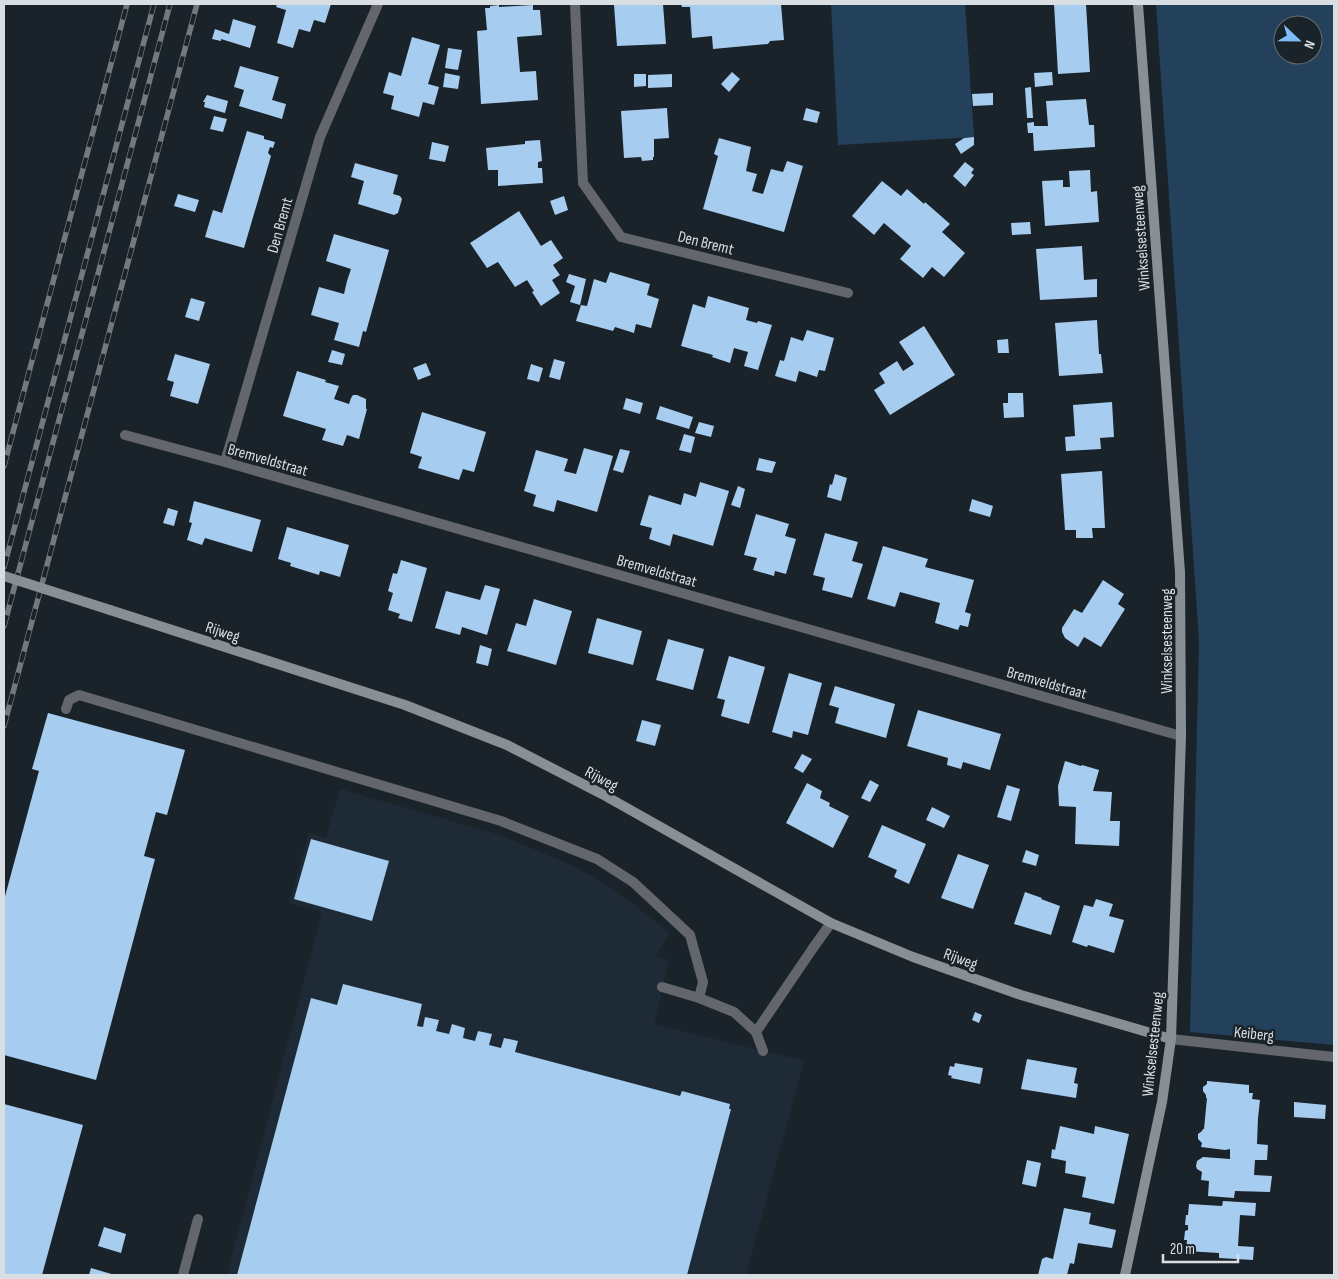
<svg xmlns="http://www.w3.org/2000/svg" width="1338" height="1279" viewBox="0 0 1338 1279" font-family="'Sofia Sans Condensed',sans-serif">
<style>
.built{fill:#1e2b37}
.green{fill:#24415c;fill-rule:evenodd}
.building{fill:#a6ccef}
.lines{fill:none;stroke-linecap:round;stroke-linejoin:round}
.street{stroke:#63676b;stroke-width:10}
.secondary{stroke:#888f95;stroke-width:10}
.rail-casing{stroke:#72797f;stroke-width:5.5}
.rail{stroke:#1b232a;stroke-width:4;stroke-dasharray:11;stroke-linecap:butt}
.secondary-bridge{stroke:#888f95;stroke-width:10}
.labels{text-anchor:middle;stroke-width:5;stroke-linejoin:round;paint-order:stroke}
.street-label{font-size:16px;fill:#d9dee3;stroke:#1b232a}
</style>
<rect width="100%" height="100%" fill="#1b232a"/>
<path class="built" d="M340 789 500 835 574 866 615 890 670 933 656 956 669 960 654 1024 804 1061 746 1275H227L322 912 289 903 309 833 326 838Z"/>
<path class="green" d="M831 4H965L974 137 838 145Z
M1156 4H1334V1045L1190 1032 1199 641ZM1283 25H1313V55H1283Z"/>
<path class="building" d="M277 4H331L325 23 314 20 310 32 299 29 293 48 277 43 286 10 276 7Z
M631 4H663L666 44 617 46 614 5Z
M681 4H781L784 40 770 41 768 44 713 49 712 36 692 38 690 7H682Z
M1054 4H1086L1090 72 1058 74Z
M499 5V7L533 5V10H540L542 35 517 37 520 72 536 71 538 100 481 104 477 31 487 30 485 8H490V6Z
M233 19 256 26 250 48 221 39V41L212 39 215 29 229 34Z
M412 37 440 45 428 84 439 87 434 105 423 102 419 117 391 109 394 96 383 93 389 72 401 76Z
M448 48 462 50 458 70 445 68Z
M240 66 279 77 272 100 286 104 282 119 239 106 244 90 234 87Z
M732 72 740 79 729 92 721 84Z
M1052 72 1053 85 1035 87 1034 73Z
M445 73 460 76 458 89 443 87Z
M634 74H646V86L634 87Z
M672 74V87L648 88V75Z
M1031 87 1033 118H1027L1025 88Z
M993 93V105L973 106 972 94Z
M207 95 228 101 225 113 204 107 205 102H203Z
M1086 99 1089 125H1094L1095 147 1034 151 1033 133H1028L1027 123 1034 122V126H1048L1046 101Z
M667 108 669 138 654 139V157H653V160L642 161 641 157 624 158 621 111Z
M806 108 820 112 817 123 803 120Z
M214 116 227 119 223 132 210 129Z
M247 131 264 136V139L275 142 273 148 270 147 268 153 271 156 244 248 205 237 213 210 222 213Z
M974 137V145L961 154 955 144 964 138Z
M719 138 751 147 746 171 757 174 752 191 763 194 771 169 783 172 787 161 803 166 784 232 703 209 718 156 714 154Z
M540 140 542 161 538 162V168H542L543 183 498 186V170H488L486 148 525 144V141Z
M432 142 449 146 445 162 429 159Z
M965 162 974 169 971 173 974 175 965 187 953 176Z
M355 163 398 175 393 194 400 196 402 199 398 213 394 215 358 204 364 181 351 177Z
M1090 170 1091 192 1097 191 1099 222 1045 226 1042 181 1063 180V187H1070L1069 171Z
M882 181 901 196 907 189 924 204 925 202 950 224 942 232 965 253 944 277 932 267 923 278 900 259 911 246 898 235 884 223 874 235 852 216Z
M178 194 199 200 195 212 174 206Z
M564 196 568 210 555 215 550 201Z
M519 211 541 246 551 240 563 258 553 265 560 275 552 280 560 293 541 306 532 292 534 291 527 280 515 287 498 262 487 268 470 243Z
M1030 222 1031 234 1012 235 1011 223Z
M334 234 389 250 366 332 363 331 359 347 334 340 339 323 311 315 319 287 344 294 347 281 351 269 326 261Z
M1082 246 1084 280 1097 279V297L1040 300 1036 249Z
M610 272 650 284 647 295 659 299 651 328 636 324 634 333 615 327 613 331 576 321 581 305 587 306 594 279 606 283Z
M569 274 586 279 580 305 570 302 575 286 566 282Z
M708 296 749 308 746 320 757 323 758 321 772 325 758 370 744 366 748 352 734 348 730 363 712 357 713 355 681 346 693 304 705 308Z
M191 298 205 302 199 321 185 317Z
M1097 320 1099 354H1101L1103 373 1059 376 1055 323Z
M924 326 955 375 890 415 874 390 885 383 879 373 897 361 903 371 914 364 899 342Z
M807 330 834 338 825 371 819 370 817 377 799 371 796 382 775 376 780 360 784 361 791 337 803 341Z
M1008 339 1009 353H998L997 340Z
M332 350 345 354 342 365 328 362Z
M175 354 210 364 198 404 170 396 174 382 167 380Z
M554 359 565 362 560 380 549 377Z
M426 363 431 375 418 380 413 368Z
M531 364 543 368 539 382 527 379Z
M297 371 326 380 325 382 339 386 334 399 349 404 351 398 353 395H357L366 399V409H367L359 439 347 435 343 446 322 440 326 429 283 416Z
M1008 393H1023L1024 417 1004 418 1003 403H1008Z
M626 398 643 403 640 414 623 409Z
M1112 402 1114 437 1100 438 1101 449 1066 451 1065 437 1075 436 1073 405Z
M660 406 693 417 689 429 656 419Z
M422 412 486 432 474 472 463 469 459 480 418 468 422 457 410 453Z
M699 422 714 426 711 437 695 433Z
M684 434 695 437 691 453 679 450Z
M584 448 613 456 597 512 557 500 554 512 533 506 536 495 524 491 536 450 568 459 564 471 576 474Z
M620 449 630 451 623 473 613 470Z
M759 458 776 462 772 473 756 470Z
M1102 471 1105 528H1092L1093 538H1076V530H1065L1061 474Z
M835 474 847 478 841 501 827 497 830 484 832 485Z
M700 482 729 491 713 546 673 534 670 546 649 539 652 528 640 525 649 495 681 505 684 493 696 497Z
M738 486 745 489 740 508 731 505Z
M972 499 993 506 990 517 969 511Z
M194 501 261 520 252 552 205 538 202 545 187 540 192 523 189 522Z
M168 508 178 511 174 526 163 523Z
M756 514 789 524 785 536 796 539 786 574 775 571 774 576 753 570 757 558 744 555Z
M287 527 349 545 340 577 320 571 319 575 290 566 291 563 278 559Z
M825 533 858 542 852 561 863 564 852 598 822 590 825 578 813 575Z
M883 546 928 559 925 567 974 580 965 612 971 614 968 627 960 625 958 630 935 623 940 603 900 592 895 607 867 599Z
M401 560 427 568 412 622 398 618 400 614 388 610 393 593 388 591 393 573 397 574Z
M1103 580 1124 594 1118 604 1125 609 1101 647 1084 637 1078 647 1065 638 1062 632V628L1074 609 1082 613Z
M485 585 500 589 487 635 462 627 460 635 435 628 446 591 480 600Z
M534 599 572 611 556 665 507 651 516 623 526 626Z
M597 618 642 631 633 665 588 653Z
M668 639 704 649 693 690 656 680Z
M480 645 492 649 488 666 476 663Z
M729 656 765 667 749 724 721 716 725 700 717 698Z
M789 673 822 683 808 735 793 731 792 738 772 732Z
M835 686 895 704 886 738 835 723 839 708 829 705Z
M918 710 1001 734 990 770 963 762 961 769 947 765 948 758 907 746Z
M48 713 185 750 167 815 156 812 144 856 155 859 96 1080 4 1055V900L39 771 32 769Z
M642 720 661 725 655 746 636 741Z
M802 754 812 759 803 773 794 768Z
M1065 761 1081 766 1082 765 1099 770 1093 791 1112 792 1110 821H1120L1119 846 1075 844 1076 807 1059 806 1058 786Z
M870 780 879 785 870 802 861 798Z
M807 783 822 791 820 798 830 803 829 806 849 816 833 848 786 823Z
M1007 785 1020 789 1011 821 997 817Z
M932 807 950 816 944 828 926 820Z
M882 825 926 844 909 884 894 877 897 870 868 857Z
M311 839 389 861 372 921 294 899Z
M1026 850 1039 855 1036 866 1022 862Z
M958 854 989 865 973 909 941 898Z
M1025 892 1042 898 1041 899 1060 906 1051 935 1014 924Z
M1096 899 1113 904 1109 916 1124 920 1114 953 1088 945 1087 947 1072 942 1084 905 1093 907Z
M343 984 422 1004 417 1026 423 1027 425 1017 439 1020 436 1031 449 1034 452 1024 465 1028 463 1038 475 1041 478 1031 492 1034 489 1045 501 1048 504 1038 518 1041 515 1052 680 1096 682 1091 730 1104 729 1109H731L687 1275H237L311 998 337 1005Z
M975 1012 982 1015 979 1023 972 1020Z
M1027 1059 1077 1068 1074 1083 1078 1084 1076 1098 1021 1089Z
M955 1063 983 1068 980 1084 951 1078 952 1076 948 1075 950 1066 954 1067Z
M1207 1081 1249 1085V1093H1253L1252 1099 1260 1100 1258 1118 1257 1144 1268 1145 1267 1160H1255L1254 1175 1272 1176 1270 1192 1235 1191 1234 1198 1208 1196 1209 1181 1201 1180 1202 1172 1197 1169 1196 1166 1197 1161 1203 1157 1230 1159V1149L1225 1150 1201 1147 1202 1143 1198 1139V1134L1202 1131 1203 1129H1204L1207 1098H1206V1095L1203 1091V1087L1207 1084Z
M1294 1102 1326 1105 1325 1119 1294 1117Z
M4 1104 83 1125 42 1275H4Z
M1060 1126 1094 1134 1095 1126 1129 1134 1114 1204 1082 1197 1086 1177 1065 1173 1066 1161 1051 1158 1052 1149 1055 1150Z
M1027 1160 1041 1163 1036 1187 1022 1184Z
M1223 1201 1256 1203 1255 1216 1240 1215 1238 1246 1254 1247 1253 1260 1219 1258V1253L1186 1251 1187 1240H1184L1185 1231 1188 1230V1225H1185L1186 1215H1188L1189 1204 1222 1206Z
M1064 1208 1091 1213 1089 1224 1116 1230 1112 1248 1078 1243 1074 1264 1070 1263 1067 1275H1038L1042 1259 1046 1257 1053 1259Z
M104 1227 126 1234 121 1253 98 1246Z
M91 1268 115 1275H89Z"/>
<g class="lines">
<path class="street" d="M575 4 583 183 621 237 848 293
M125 435 225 462 1181 736
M225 462 320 137 378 4
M66 709 69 700 79 695 501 821 597 859 633 882 690 935 703 982 699 998
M662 987 699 998 734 1012 756 1032 763 1051
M756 1032 813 948 831 923
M1171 1039 1334 1057
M183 1275 198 1219"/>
<path class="secondary" d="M110 610 405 705 507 745 602 794 831 923 913 957 1021 995 1171 1039
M1125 1275 1162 1102 1171 1039 1181 736 1180 572 1138 4"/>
<g class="rail-casing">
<path id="rail" d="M4 466 127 4
M4 567 154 4
M4 626 170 4
M4 726 197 4"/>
</g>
<use href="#rail" class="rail"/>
<path class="secondary-bridge" d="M4 576 110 610"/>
</g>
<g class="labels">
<g class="street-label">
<text transform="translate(279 225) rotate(-74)" y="6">Den Bremt</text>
<text transform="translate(1140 238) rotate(-94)" y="6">Winkselsesteenweg</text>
<text transform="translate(706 242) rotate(14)" y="6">Den Bremt</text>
<text transform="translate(268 459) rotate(16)" y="6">Bremveldstraat</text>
<text transform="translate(657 570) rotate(16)" y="6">Bremveldstraat</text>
<text transform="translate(223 631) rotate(18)" y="6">Rijweg</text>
<text transform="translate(1166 641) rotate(-90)" y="6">Winkselsesteenweg</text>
<text transform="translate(1047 682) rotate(16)" y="6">Bremveldstraat</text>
<text transform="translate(602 778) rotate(28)" y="6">Rijweg</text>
<text transform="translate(961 958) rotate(20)" y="6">Rijweg</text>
<text transform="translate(1254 1033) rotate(6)" y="6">Keiberg</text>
<text transform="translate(1152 1044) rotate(-84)" y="6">Winkselsesteenweg</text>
</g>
</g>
<rect width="1338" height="1279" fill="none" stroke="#d9dee3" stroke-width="10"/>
<g transform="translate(1298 40) rotate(112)"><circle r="24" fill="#1b232a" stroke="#676e74"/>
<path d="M0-4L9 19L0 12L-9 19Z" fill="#7dbef9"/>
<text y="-8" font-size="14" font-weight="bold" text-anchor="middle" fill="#d9dee3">N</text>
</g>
<path d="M1163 1254v8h75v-8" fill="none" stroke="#d9dee3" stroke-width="2.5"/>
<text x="1170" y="1254" font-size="15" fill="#d9dee3" stroke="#1b232a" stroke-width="4" paint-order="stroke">20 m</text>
</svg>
